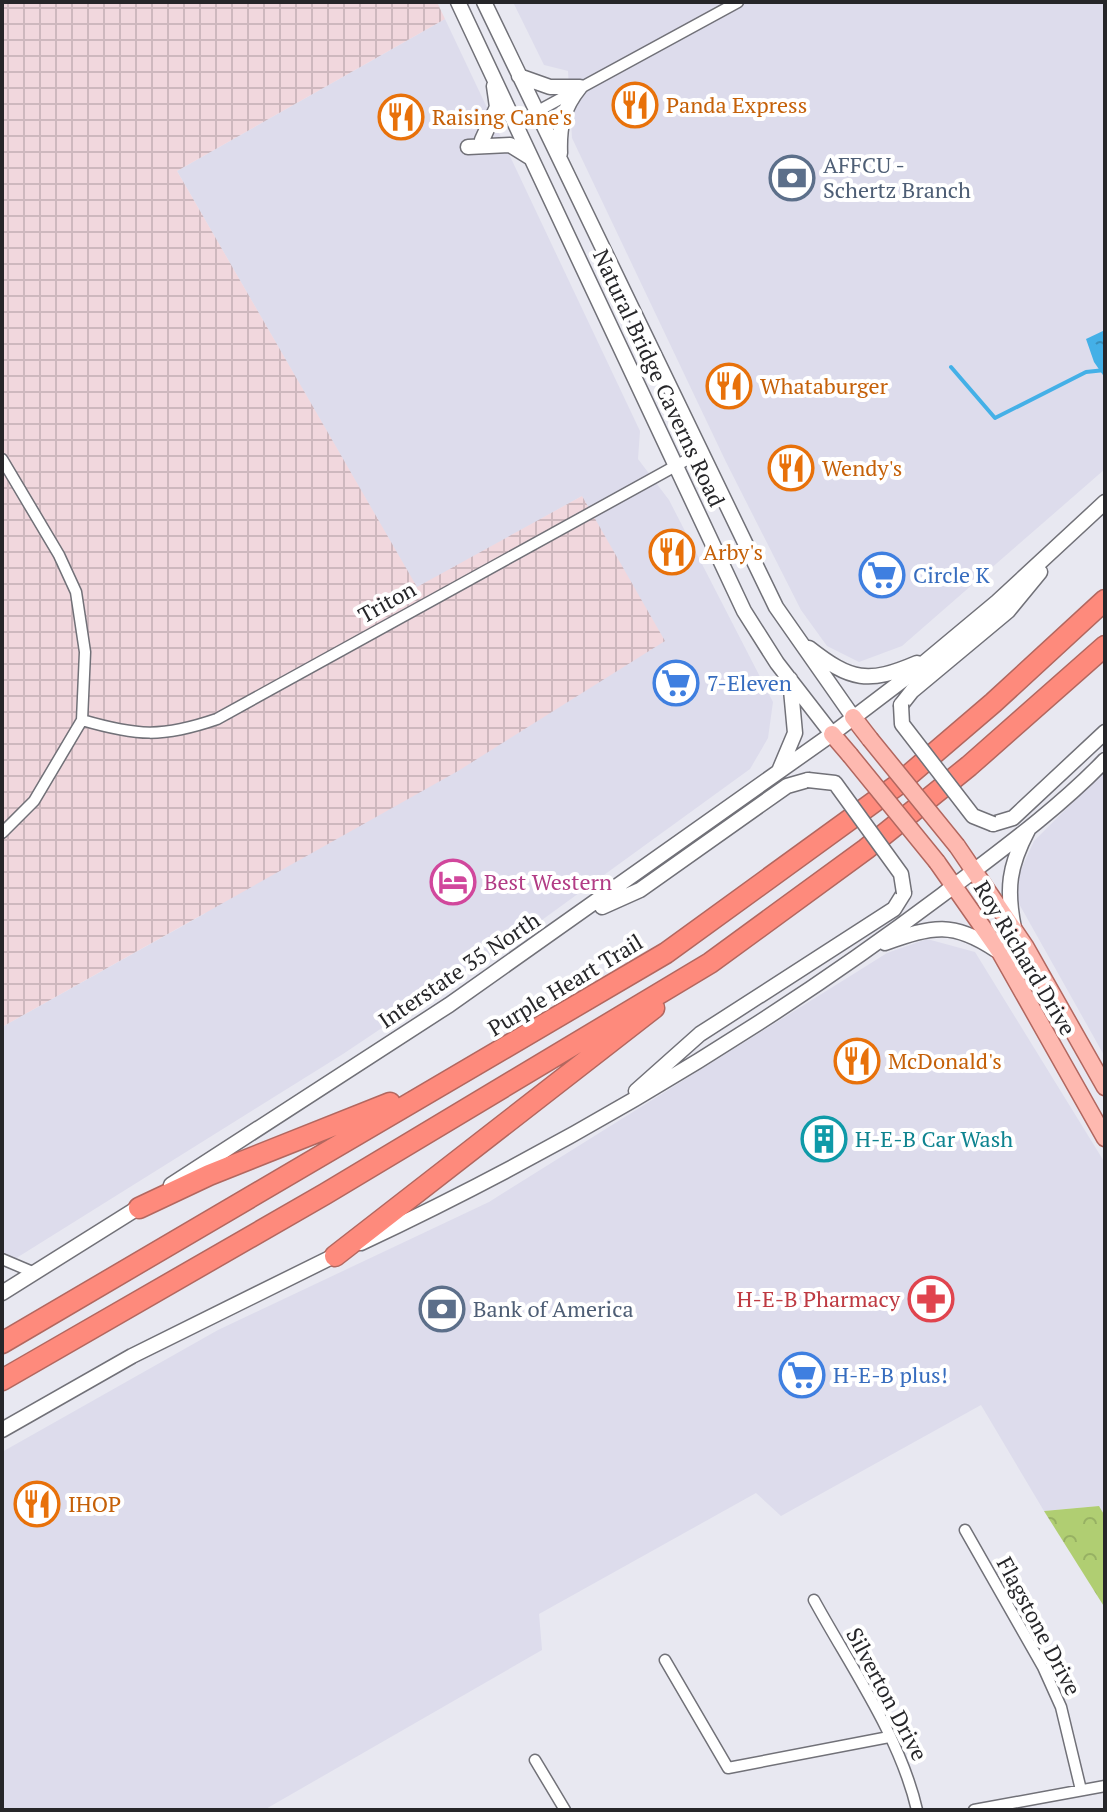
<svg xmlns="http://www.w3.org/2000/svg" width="1107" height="1812" viewBox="0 0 1107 1812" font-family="'PT Serif',serif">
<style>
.built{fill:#dddcec}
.industrial{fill:url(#industrial-grid)}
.forest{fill:url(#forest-crowns)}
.water{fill:url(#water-ripples)}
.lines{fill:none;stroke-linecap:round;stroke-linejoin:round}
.stream{stroke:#44b0e7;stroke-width:4}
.street-casing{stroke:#717178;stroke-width:13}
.secondary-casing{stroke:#717178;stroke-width:17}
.primary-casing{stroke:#b2675f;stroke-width:19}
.highway-casing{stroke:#b2675f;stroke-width:23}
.street{stroke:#fff;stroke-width:10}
.secondary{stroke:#fff;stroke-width:14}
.primary{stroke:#feb9b0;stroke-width:16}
.highway{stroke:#fe8a7c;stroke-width:20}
.secondary-bridge-casing{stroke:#717178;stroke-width:17;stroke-linecap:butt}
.primary-bridge-casing{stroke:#b2675f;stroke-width:19;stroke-linecap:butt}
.secondary-bridge{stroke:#fff;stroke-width:14}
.primary-bridge{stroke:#feb9b0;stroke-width:16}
.labels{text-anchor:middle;stroke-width:8;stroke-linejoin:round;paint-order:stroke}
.food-label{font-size:22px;fill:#c56008;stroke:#fff;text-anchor:start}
.service-label{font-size:22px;fill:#4e5e75;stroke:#fff;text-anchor:start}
.street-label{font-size:22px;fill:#262629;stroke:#fff}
.shop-label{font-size:22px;fill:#366cbe;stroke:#fff;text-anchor:start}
.hotel-label{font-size:22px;fill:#b23c85;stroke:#fff;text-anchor:start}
.culture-label{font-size:22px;fill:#0d838f;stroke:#fff;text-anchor:start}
.health-label{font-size:22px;fill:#be3a42;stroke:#fff;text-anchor:end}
</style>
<defs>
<pattern id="industrial-grid" width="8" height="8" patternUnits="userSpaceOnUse" patternTransform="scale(2)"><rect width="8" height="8" fill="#f1d7dd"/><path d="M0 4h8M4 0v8" fill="none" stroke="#ceb8be"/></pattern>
<pattern id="forest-crowns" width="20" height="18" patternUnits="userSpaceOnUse" patternTransform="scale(2)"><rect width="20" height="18" fill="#b0ce72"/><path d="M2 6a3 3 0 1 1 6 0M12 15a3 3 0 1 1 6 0" fill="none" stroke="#97b163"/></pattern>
<pattern id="water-ripples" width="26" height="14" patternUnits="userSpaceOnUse" patternTransform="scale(2)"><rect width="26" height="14" fill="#44b0e7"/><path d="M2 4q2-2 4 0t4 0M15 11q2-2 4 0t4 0" fill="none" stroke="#398fbb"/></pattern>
</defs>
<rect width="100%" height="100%" fill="#e8e8f1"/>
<path class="built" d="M513 2H1105V469L902 646 859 662 827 646 801 610 726 462 572 138 568 71 544 65Z
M445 19 640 431 638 459 669 500 773 702 768 738 750 769 524 933 343 1054 2 1267V1027L204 914 582 496 417 588 177 171Z
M1105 770V1057L1018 902 1019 874 1034 841Z
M927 939 975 952 1105 1163V1516L1099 1506 1044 1511 981 1405 781 1516 756 1493 539 1614 542 1650 264 1810H2V1452L218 1330 489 1202 887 953Z"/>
<path class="industrial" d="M2 2H437L445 19 177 171 417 587 582 496 665 641 458 771 2 1027Z"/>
<path class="forest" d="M1099 1506 1105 1516V1608L1044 1511Z"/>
<path class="water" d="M1105 330V378L1094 362 1086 339Z"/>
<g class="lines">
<path class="stream" d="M951 367 995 418 1086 372 1105 370"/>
<g class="street-casing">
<path id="street" d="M516 123 738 2
M2 459 59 555 76 592 85 652 82 720 34 801 2 833
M82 720C137 736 162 738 217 719L699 453
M2 1259 35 1273
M965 1530 1043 1667 1061 1707 1081 1790
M814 1600C850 1666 900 1736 917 1810
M665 1660 728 1768 889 1737
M535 1760 565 1810
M974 1810 1105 1786"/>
</g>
<g class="secondary-casing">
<path id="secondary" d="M458 2 744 611 777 663 832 734
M484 2 776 607 853 717
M519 76 550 87H580
M482 140 497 107 494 86
M468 147 510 145 531 158
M560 153C559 126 563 108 580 87
M809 648C851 681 868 684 917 663
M901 705 912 691 1008 611 1040 572
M779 771 795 733 790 679
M993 824 1013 818 1105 732
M602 907 640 890 787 786 808 780
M1014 928C1006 889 1009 866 1028 830
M885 943C933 926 953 921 996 950
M636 1091 700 1034 894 909 904 893
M171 1185 449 1005 832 734 907 677 997 602 1105 502
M361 1243C565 1147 761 1031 942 895 997 853 1057 810 1105 760
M2 1293 144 1204
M2 1430 132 1356 342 1252"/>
</g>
<g class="primary-casing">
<path id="primary" d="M853 717 870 739
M832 734 850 755
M957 846 1025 946 1105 1087
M937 862 1000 952 1105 1138"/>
</g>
<g class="highway-casing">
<path id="highway" d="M139 1208 209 1175 390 1103
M335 1256 654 1008
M2 1343 666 953 896 786 993 703 1105 600
M2 1380 325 1194 710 963 866 849 969 766 1105 646"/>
</g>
<use href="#street" class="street"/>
<use href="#secondary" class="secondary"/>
<use href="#primary" class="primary"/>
<use href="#highway" class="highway"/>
<g class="secondary-bridge-casing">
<path id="secondary-bridge" d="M901 705 902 724 973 816 993 824
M808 780 835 783 901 874 904 893"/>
</g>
<g class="primary-bridge-casing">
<path id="primary-bridge" d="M870 739 957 846
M850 755 937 862"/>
</g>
<use href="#secondary-bridge" class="secondary-bridge"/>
<use href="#primary-bridge" class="primary-bridge"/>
</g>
<defs>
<g id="restaurant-ring" transform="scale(2.3)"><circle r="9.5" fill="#fff" stroke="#e8710a" stroke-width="1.5"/><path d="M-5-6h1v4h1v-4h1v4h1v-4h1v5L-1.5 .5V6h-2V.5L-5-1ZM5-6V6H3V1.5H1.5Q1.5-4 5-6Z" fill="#e8710a"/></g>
<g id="bank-ring" transform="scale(2.3)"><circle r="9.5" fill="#fff" stroke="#5c6f8a" stroke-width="1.5"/><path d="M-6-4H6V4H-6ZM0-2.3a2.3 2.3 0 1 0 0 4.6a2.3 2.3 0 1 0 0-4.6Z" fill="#5c6f8a"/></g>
<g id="supermarket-ring" transform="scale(2.3)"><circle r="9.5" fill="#fff" stroke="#3f7fe0" stroke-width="1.5"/><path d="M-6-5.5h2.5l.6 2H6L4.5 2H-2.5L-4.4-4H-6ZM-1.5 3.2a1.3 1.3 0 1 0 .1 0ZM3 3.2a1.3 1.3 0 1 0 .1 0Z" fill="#3f7fe0"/></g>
<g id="hotel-ring" transform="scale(2.3)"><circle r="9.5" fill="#fff" stroke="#d1479c" stroke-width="1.5"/><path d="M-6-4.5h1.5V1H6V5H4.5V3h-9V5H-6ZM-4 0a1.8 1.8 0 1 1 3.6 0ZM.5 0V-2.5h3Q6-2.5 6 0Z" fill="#d1479c"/></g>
<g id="building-ring" transform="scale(2.3)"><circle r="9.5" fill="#fff" stroke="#0f9aa8" stroke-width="1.5"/><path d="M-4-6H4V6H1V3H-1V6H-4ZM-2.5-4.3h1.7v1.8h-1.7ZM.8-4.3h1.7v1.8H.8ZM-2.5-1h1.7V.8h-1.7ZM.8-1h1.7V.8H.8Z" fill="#0f9aa8"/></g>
<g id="pharmacy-ring" transform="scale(2.3)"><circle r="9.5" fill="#fff" stroke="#e0444e" stroke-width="1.5"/><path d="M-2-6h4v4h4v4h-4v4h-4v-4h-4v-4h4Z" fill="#e0444e"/></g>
</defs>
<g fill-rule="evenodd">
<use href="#restaurant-ring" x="635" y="105"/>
<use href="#restaurant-ring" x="401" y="117"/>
<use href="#bank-ring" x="792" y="178"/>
<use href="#restaurant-ring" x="729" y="386"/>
<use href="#restaurant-ring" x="791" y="468"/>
<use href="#restaurant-ring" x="672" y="552"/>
<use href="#supermarket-ring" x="882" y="575"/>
<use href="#supermarket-ring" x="676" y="683"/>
<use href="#hotel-ring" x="453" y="882"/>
<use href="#restaurant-ring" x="857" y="1061"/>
<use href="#building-ring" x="824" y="1139"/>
<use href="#pharmacy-ring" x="931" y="1299"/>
<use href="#bank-ring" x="442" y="1309"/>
<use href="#supermarket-ring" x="802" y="1375"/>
<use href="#restaurant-ring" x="37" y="1504"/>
</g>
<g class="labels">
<g class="food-label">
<text x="666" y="113">Panda Express</text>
<text x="432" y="125">Raising Cane's</text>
<text x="760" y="394">Whataburger</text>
<text x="822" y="476">Wendy's</text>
<text x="703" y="560">Arby's</text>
<text x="888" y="1069">McDonald's</text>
<text x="68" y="1512">IHOP</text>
</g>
<g class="service-label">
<text x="823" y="173">AFFCU -<tspan x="823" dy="25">Schertz Branch</tspan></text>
<text x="473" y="1317">Bank of America</text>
</g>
<g class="street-label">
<text transform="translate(659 378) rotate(65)" y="8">Natural Bridge Caverns Road</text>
<text transform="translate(387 602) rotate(-29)" y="8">Triton</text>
<text transform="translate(1025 958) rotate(59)" y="8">Roy Richard Drive</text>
<text transform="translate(459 970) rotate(-34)" y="8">Interstate 35 North</text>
<text transform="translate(565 985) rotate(-31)" y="8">Purple Heart Trail</text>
<text transform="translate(1039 1626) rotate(62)" y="8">Flagstone Drive</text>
<text transform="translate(887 1694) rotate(62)" y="8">Silverton Drive</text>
</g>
<g class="shop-label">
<text x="913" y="583">Circle K</text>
<text x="707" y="691">7-Eleven</text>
<text x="833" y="1383">H-E-B plus!</text>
</g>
<g class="hotel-label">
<text x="484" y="890">Best Western</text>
</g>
<g class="culture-label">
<text x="855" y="1147">H-E-B Car Wash</text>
</g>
<g class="health-label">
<text x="900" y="1307">H-E-B Pharmacy</text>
</g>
</g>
<rect width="1107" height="1812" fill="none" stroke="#262629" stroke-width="8"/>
</svg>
